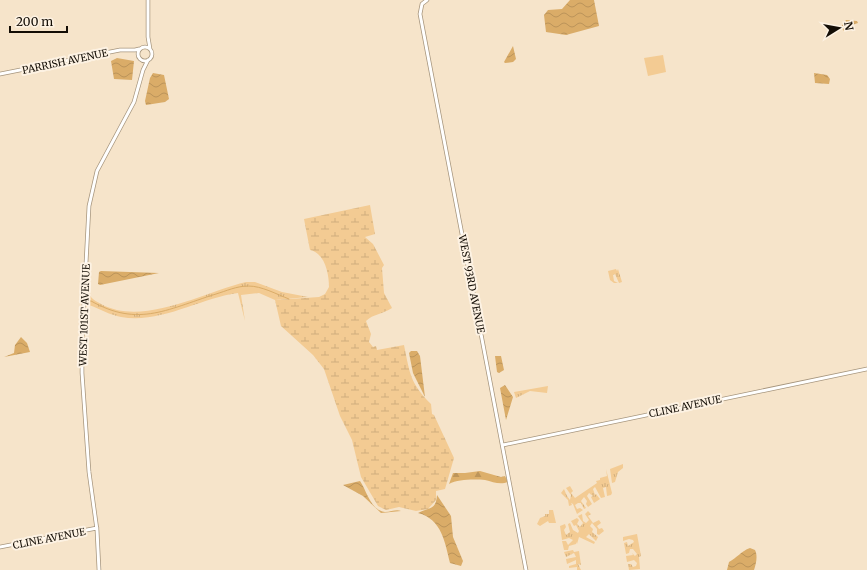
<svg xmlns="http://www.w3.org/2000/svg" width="867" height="570" viewBox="0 0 867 570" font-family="Merriweather,serif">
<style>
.grass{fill:url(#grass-tufts)}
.forest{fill:url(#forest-firs)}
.wetland{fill:url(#wetland-marsh)}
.park{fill:#f3cb93}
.water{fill:url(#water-waves)}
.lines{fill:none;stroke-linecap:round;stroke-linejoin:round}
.stream{stroke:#daac68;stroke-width:1}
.tertiary-casing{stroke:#a6957d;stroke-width:4.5}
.tertiary{stroke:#fff;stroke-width:3}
.labels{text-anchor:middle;stroke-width:4;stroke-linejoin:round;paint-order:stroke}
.street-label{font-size:10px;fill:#130d05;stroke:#fdf2e3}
</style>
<defs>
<pattern id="grass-tufts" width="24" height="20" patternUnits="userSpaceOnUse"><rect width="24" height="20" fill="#f3cb93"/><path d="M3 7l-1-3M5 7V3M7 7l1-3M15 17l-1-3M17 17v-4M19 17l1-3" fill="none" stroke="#cfad7d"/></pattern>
<pattern id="forest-firs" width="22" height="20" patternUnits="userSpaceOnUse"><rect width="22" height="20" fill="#ddaf6a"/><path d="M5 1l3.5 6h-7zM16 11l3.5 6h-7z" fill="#bd955a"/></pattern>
<pattern id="wetland-marsh" width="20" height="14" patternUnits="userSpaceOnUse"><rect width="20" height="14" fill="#f3cb93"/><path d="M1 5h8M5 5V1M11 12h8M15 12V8" fill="none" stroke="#cfad7d"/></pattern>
<pattern id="water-waves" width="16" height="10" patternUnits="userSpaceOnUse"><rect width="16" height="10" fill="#daac68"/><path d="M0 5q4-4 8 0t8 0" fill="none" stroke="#ba9359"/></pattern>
</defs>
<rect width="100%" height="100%" fill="#f6e4ca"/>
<path class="grass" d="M616 269 617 271 618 269 622 282 619 283 615 274 613 275 614 281 618 283H614L610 280 608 271Z
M246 282H255L282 292 308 297 275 300 259 293 241 295 245 321 238 293C200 298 161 324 121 317 110 315 100 309 89 305L87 313 83 350 87 286C89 289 89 294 91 297 93 300 98 302 101 304 143 327 204 292 246 282Z
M548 386 547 393 530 391 516 398 514 392Z
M623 464V468L618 472 615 482 612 483 610 469Z
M606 469 612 493 611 495 607 496 606 487 603 488 605 497 601 498 595 487 593 489 595 495 596 494 600 499 594 503 591 497 593 496 589 493 587 496 592 504 588 507 586 504 587 501 584 497 581 501 586 508 584 509 581 503H578L575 505 577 509 580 508 583 510 577 514 573 504 571 503 572 505 569 506 568 500 561 493 564 489 567 496 570 500 571 495 566 488 570 486 573 491 571 493 575 498 597 483 596 481 600 480V478L607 476Z
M549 510H553L556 523H549L548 521 540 526 537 524 540 518 545 516V514H549Z
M588 511 591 514 588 516 593 523 599 520 601 523 597 526 599 529 602 528 604 531 599 535 597 534V529L592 523 590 526 593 529 592 532 598 537 596 541 589 534 586 537 595 542 594 544 579 537 577 544 576 542V544L569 546 568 550H564L562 541H566L568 545 573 540 569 538 562 540 560 526 565 524 566 527 564 530 566 535 570 532 568 524 570 523 573 530 578 533 579 531 576 525 574 526 571 521 577 518 579 520 577 524 580 527 583 523 578 516 582 514 583 521 586 523 589 520 585 514Z
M637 534 641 556 639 557 640 569 629 570 628 564H631L633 567 636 566 637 563 634 560 627 562 626 556 633 555 632 553 635 556 637 554 633 549H630L629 553 626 554 624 543 627 542 628 546 634 542 633 540 629 539 623 541V537Z
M573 550 574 552 579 551 581 565 578 564 581 570H577V567L569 568V566L576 564V560L567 564 566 559 576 557 574 553 566 557 564 552Z"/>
<path class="forest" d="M480 471 501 477 505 476 508 482C500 485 493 482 485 480 475 479 458 479 449 484L453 473H465Z"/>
<path class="wetland" d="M370 205 375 234 365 237 373 244 384 265 382 268 384 293 392 308C383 314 373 314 366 321L371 334 369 342 373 347 376 346 377 350 404 345C410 374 410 383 431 404L432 414 434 415 454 458 445 489 436 491V500L428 509 416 511 399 507 386 510 378 506 361 477 352 440 340 416 324 369 313 355 281 326 275 300 319 297 325 294 329 287C329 274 325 253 310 250L304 219Z"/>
<path class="park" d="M663 55 666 72 648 76 644 58Z"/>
<path class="water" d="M570 0H594L599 26 566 35 546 32 544 15 548 10 562 9Z
M846 20 857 21 858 23 849 26 844 31 841 27Z
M513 46 516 59 513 62 505 63 504 62Z
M117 58 134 61 132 80 114 79 111 61Z
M153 73 164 75 169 99 165 102 146 105 145 101 150 78Z
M814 73 827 75 830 79 829 84 815 83Z
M101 271 159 273 100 285 98 284 99 272Z
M21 337 27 343 30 352 4 357 14 353 15 345Z
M411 351H417L420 356 425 397 413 373 409 353Z
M495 356H501L504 370 499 373 497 372Z
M505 385 513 397 506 420 500 388Z
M360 481C367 491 370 510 385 512 391 512 396 509 401 511L381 513 363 496 343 485Z
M437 495 451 516 453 537 463 561 461 566 450 563C445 543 442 519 418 513 430 507 436 510 437 495Z
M750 548 755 550C758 556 756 564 754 570H727L729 562C737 558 741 551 750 548Z"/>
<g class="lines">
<path class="stream" d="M86 298C136 329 165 310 216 294 226 291 237 286 248 286 262 286 276 294 289 299"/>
<g class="tertiary-casing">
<path id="tertiary" d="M148 0V37L150 49
M427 0 422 4 420 14 526 570
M138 54a7 7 0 1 1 14 0a7 7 0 1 1-14 0Z
M0 74 120 50H135L139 49
M503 445 867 369
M0 547 97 528
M99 570 97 530 89 472 82 373V340L89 206 97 171 134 102 143 70 148 60"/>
</g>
<use href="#tertiary" class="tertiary"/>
</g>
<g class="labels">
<g class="street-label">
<text transform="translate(65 61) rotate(-12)" y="4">PARRISH AVENUE</text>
<text transform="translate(472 284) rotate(79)" y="4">WEST 93RD AVENUE</text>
<text transform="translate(84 315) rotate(-88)" y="4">WEST 101ST AVENUE</text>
<text transform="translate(685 406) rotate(-12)" y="4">CLINE AVENUE</text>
<text transform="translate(49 538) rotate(-11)" y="4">CLINE AVENUE</text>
</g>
</g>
<g transform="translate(839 28) rotate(79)" stroke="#fdf2e3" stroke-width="3" paint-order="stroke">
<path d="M0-3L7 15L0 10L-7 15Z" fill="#130d05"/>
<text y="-6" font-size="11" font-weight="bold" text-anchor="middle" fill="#130d05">N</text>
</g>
<path d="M10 26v6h57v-6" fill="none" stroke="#130d05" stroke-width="2"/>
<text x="16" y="26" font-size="12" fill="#130d05" stroke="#fdf2e3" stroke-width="3" paint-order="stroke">200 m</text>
</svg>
